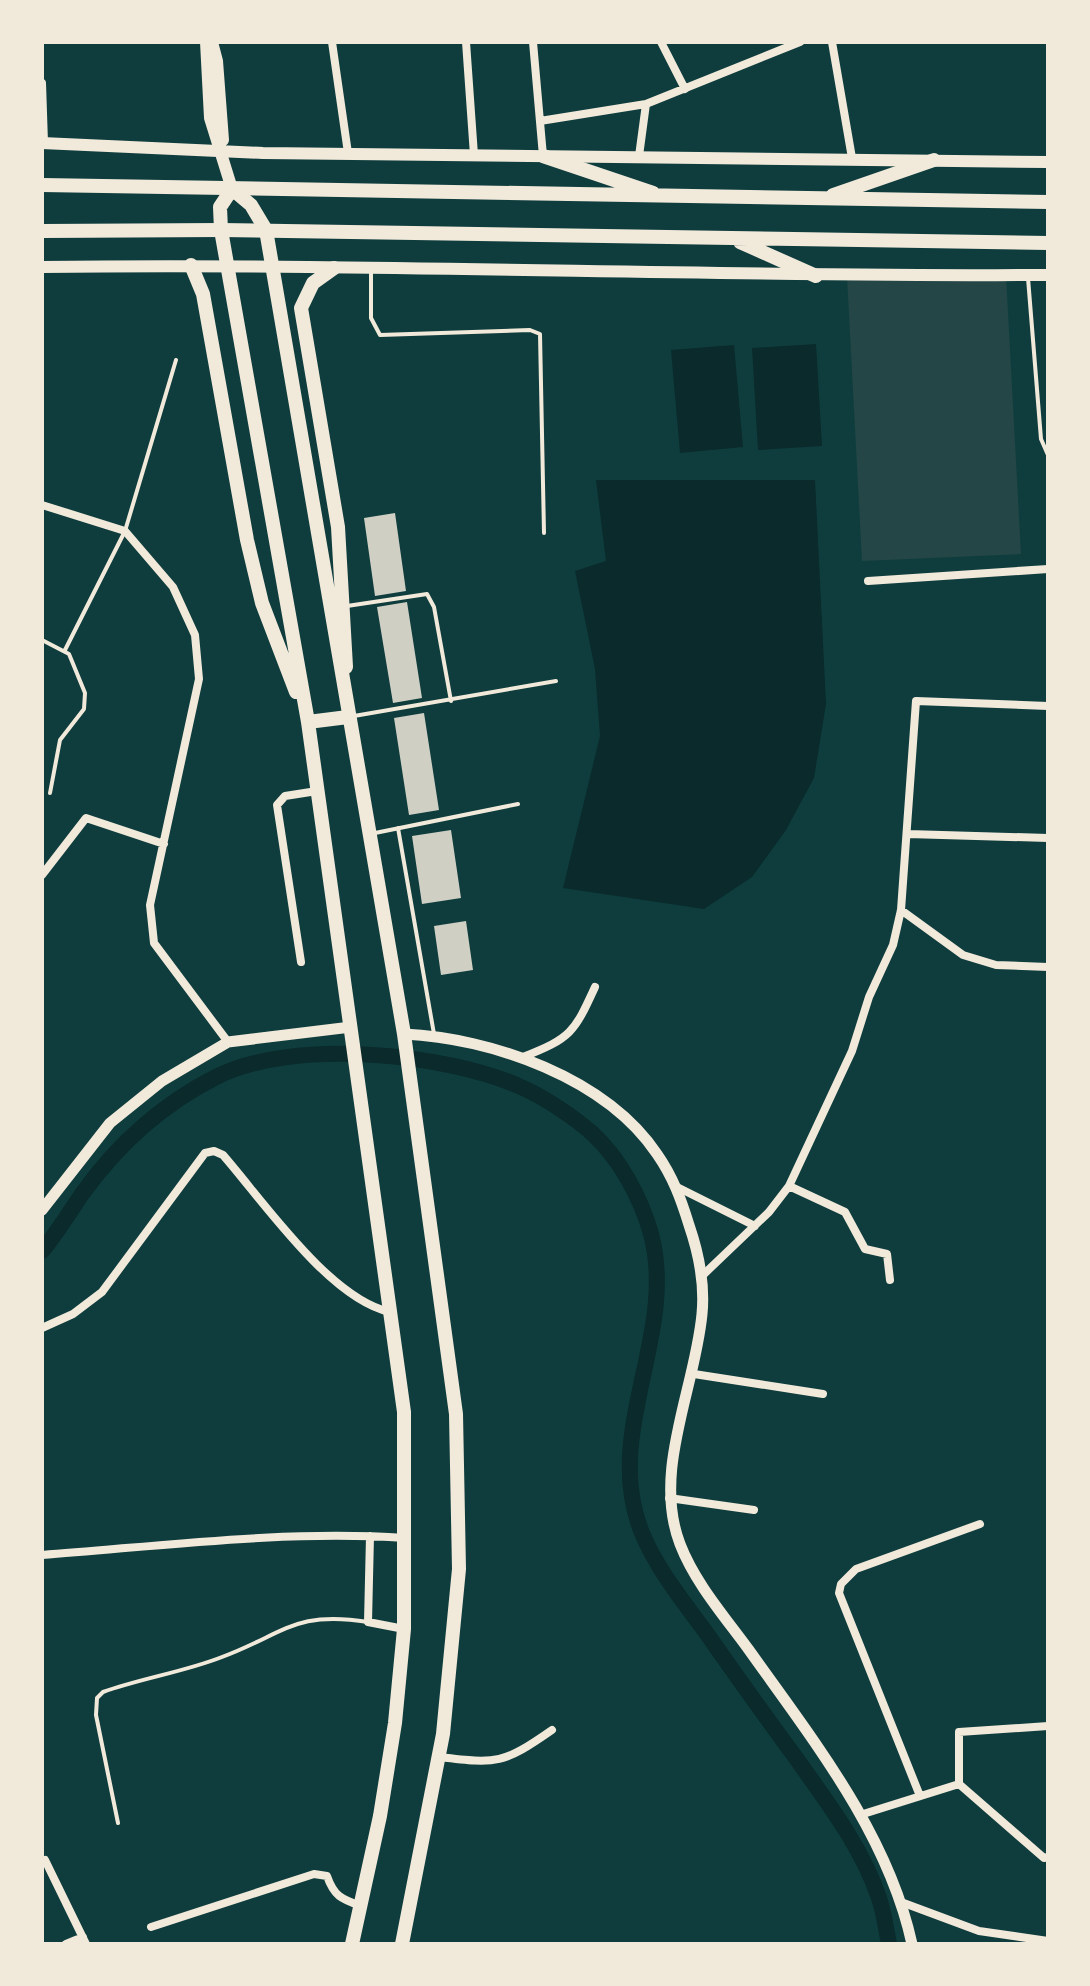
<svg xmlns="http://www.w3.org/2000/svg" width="1090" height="1986" viewBox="0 0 1090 1986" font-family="Helvetica,sans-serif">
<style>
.green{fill:#244646}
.water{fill:#0a2a2b}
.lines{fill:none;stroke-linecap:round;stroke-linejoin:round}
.canal{stroke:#0a2a2b;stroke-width:16}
.building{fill:#cfcfc3}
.service{stroke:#f1e9da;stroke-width:4}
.minor{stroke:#f1e9da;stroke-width:8}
.tertiary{stroke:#f1e9da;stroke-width:11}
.secondary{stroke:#f1e9da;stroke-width:12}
.primary{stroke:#f1e9da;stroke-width:14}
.trunk{stroke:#f1e9da;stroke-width:14}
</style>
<rect width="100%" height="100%" fill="#0f3d3e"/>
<path class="green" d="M847 276H1006L1021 554 862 561Z"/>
<path class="water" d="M816 344 822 446 758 450 752 348Z
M734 345 743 447 680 453 671 350Z
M596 480H815L826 704 814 778 786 830 752 877 704 909 563 888 600 736 595 669 575 571 606 561Z"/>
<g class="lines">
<path class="canal" d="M42 1251C57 1233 69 1213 82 1194 117 1145 163 1104 216 1077 292 1038 445 1053 521 1087 544 1097 574 1117 593 1134 620 1159 641 1198 651 1234 678 1335 601 1433 642 1533 657 1569 682 1600 705 1631 735 1674 765 1716 796 1758 827 1802 862 1847 879 1898 884 1913 886 1929 889 1944"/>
</g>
<path class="building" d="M395 513 406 591 375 596 364 518Z
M407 602 422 698 393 703 377 607Z
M424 713 439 810 409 815 394 718Z
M451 830 461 898 422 904 412 836Z
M466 921 473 970 441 975 434 926Z"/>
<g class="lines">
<path class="service" d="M371 270V318L380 335 530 330 540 334 544 533
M1028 278 1041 439 1048 455
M347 606 427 594 434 607 451 701
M42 640 69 654 85 693 84 709 60 740 50 793
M65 650 125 531 176 360
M354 716 556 681
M398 828 434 1034
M375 833 518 804
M118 1823 96 1715 97 1698 103 1692C142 1678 184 1672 222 1657 284 1634 295 1610 368 1622"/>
<path class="minor" d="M332 42 348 153
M466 42 474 155
M533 42 543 156
M661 42 685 89
M832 42 852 158
M42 83 44 143
M540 121 646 104
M639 156 646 104 800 42
M42 505 125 531 173 587 195 635 199 679 150 905 154 943 228 1042
M868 581 1048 569
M908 834 1048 838
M42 875 86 818 164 844
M901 910 963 955 996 965 1048 967
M301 962 277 805 285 796 317 791
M523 1057C571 1038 574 1033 595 987
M789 1186 845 1212 865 1249 887 1254 890 1280
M677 1187 755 1226
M703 1275 769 1212 789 1186 852 1051 869 997 893 945 901 910 916 701 1048 706
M42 1328 73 1314 102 1292 205 1153 214 1151 223 1155C264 1202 330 1299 390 1312
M694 1374 823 1394
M669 1498 754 1510
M370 1536 368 1622 404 1629
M42 1555C162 1546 285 1530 405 1538
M439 1757C498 1764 503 1764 552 1730
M959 1784 1044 1858 1048 1857
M920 1796 839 1593 841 1584 856 1569 980 1524
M860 1815 959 1784V1732L1048 1726
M45 1860 86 1944
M901 1902 979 1931 1048 1941
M151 1927 314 1874 327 1876C334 1896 341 1899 361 1906
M66 1944 83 1937"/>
<path class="tertiary" d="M404 1034C492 1038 606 1078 657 1154 673 1177 681 1199 689 1225 699 1254 705 1283 702 1314 695 1389 652 1471 680 1544 695 1583 725 1617 749 1650 813 1740 888 1834 912 1944
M42 1210 110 1123 162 1081 228 1042 351 1027"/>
<path class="secondary" d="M206 42 210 118 232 189
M212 42 217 61 223 140
M42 143 263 153 1048 162
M42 267C377 263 713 277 1048 275"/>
<path class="primary" d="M191 265 203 294 247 540 262 603 296 692
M334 268 313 283 301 308 338 527 346 667
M308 722 348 717
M352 1944 380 1816 395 1723 404 1629V1412L308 722 221 230 220 207 232 189 251 205 266 230 404 1034 456 1414 459 1569 443 1734 402 1944"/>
<path class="trunk" d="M543 156 653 193
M42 185 1048 202
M833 195 934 160
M42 231 221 230 1048 243
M740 242 816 276"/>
</g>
<rect width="1090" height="1986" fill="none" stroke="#f1e9da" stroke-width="88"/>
</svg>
